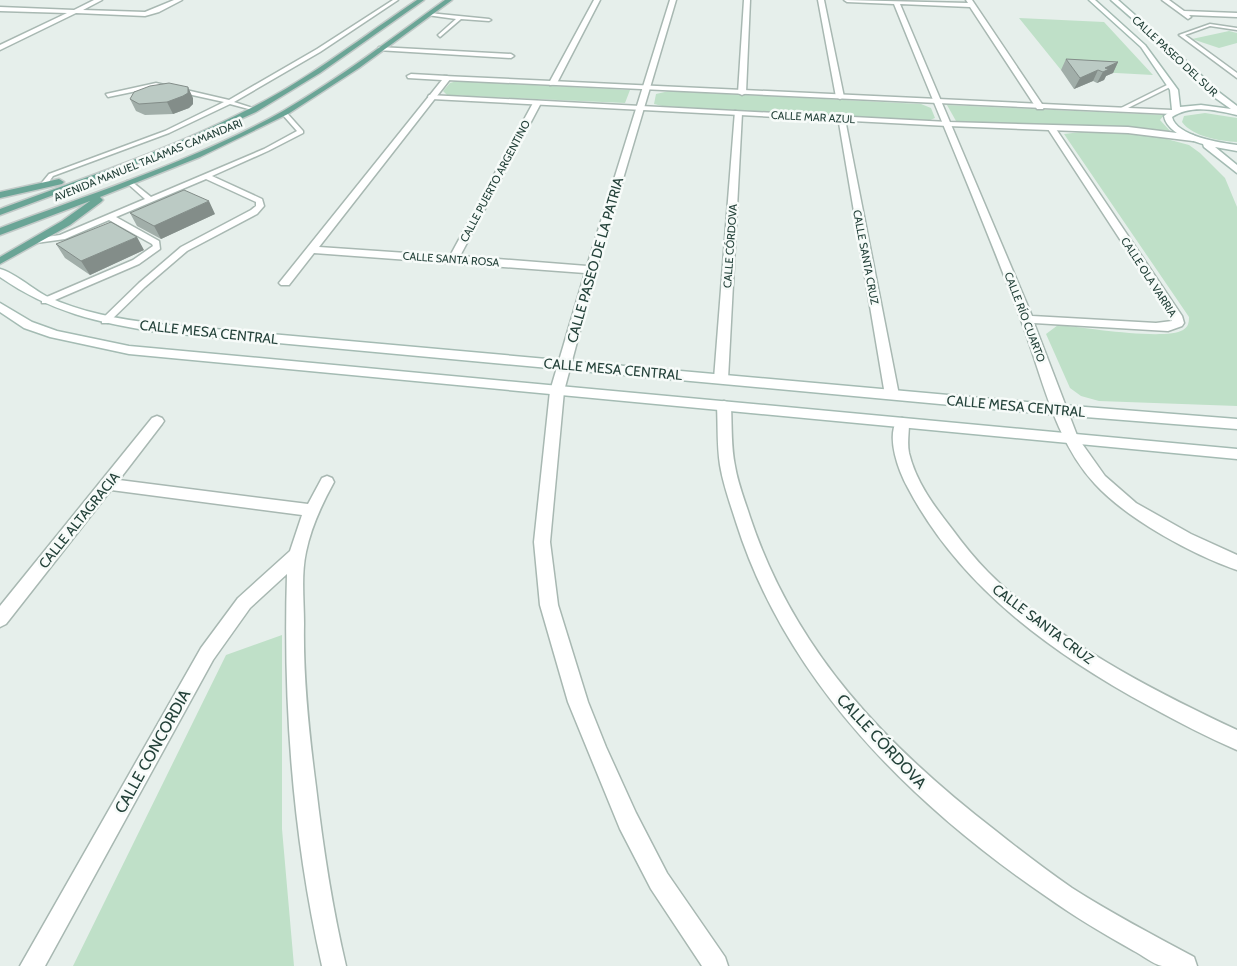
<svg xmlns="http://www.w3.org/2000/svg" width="1237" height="966" viewBox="0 0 1237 966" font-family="Cabin,sans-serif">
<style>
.green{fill:#bfe0c8}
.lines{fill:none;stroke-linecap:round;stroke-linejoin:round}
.service-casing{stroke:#a8b8b2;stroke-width:3}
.minor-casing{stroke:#a8b8b2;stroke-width:3}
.tertiary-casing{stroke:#a8b8b2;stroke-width:3}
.secondary-casing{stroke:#a4bbb3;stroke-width:3}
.primary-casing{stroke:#c2cac8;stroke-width:3}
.service{fill:#fff;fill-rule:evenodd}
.minor{fill:#fff;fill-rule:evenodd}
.tertiary{fill:#fff;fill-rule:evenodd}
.secondary{fill:#fff;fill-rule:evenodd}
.primary{fill:#6aa596;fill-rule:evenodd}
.wall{fill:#a1aea9}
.shaded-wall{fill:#838d89}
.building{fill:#bbcac4;stroke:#838d89}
.labels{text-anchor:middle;stroke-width:5;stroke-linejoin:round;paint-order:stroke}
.far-street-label{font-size:11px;fill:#24423a;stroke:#f7fbf9}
.street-label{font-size:14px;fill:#24423a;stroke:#f7fbf9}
.near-street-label{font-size:16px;fill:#24423a;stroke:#f7fbf9}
</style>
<rect width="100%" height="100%" fill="#e6efeb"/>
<path class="green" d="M1019 18 1104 22 1153 75 1061 70Z
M1229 31 1237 33V43L1219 48 1192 39Z
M457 81 630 90 625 103 447 95 443 91 450 83Z
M669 91 921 104 931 108 935 118 928 121 662 106 654 104 656 94Z
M947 105 1164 115 1160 120 1172 133 973 124 956 121Z
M1205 113 1237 118V142C1220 141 1193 137 1182 122L1184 116Z
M1081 132H1112L1163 138 1189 145 1200 153 1225 178 1237 207V406L1099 401 1081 396 1070 388 1046 334 1058 325C1083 327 1164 341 1183 330 1188 327 1189 323 1189 317L1064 134Z
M282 635V829L294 966H73L226 655Z"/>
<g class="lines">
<g class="service-casing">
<path id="service" d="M393 0H398L320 52 234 102 256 109V111L230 104 169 133 53 176 46 186 40 185 49 174 165 131 224 102 156 87 108 97 106 94 156 83 229 100 317 49Z
M429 13 489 19 491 20 489 21 461 19 440 37 438 35 456 19 427 15Z
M1210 24 1237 28V30L1210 26 1185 35 1237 73V78L1179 35Z
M379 47 511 54 514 56 511 58 377 50Z
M1169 84 1174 85 1122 111 1117 110Z
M282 112H286L303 131V133L268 151 212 176 262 199 264 206 257 214 187 251 145 287 108 323H102V319L139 283 181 247 251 210 256 206V202L206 179 116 217 159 241 160 249 139 264 48 303H42V299L133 260 153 246 152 244 109 220 65 239 36 243H33V239L60 235 145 199 127 183V181H131L151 197 264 149 297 131 282 114Z"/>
</g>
<g class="minor-casing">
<path id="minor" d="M94 0H102L83 10 145 12 174 0H182L159 12 145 16 76 13 0 50V45L67 13 0 11V7L74 10Z
M594 0H600L557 83 550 85 549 83Z
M670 0H676L596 270 564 391 550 542 558 605 588 702 606 747 636 813 667 873 725 957 728 966H702L651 889 620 829 568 702 540 605 534 542 550 391 585 273 314 253 289 285H281L279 283 442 80 408 78 407 76 411 74 447 76 451 78 319 247 450 256 533 103 537 101 541 103 460 256 587 266Z
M744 0H750L746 93 742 95 738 93Z
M818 0H824L844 97 840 99 836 97Z
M844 0 968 3 966 0H972L1044 107 1043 109H1037L970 7 900 4 1032 316 1156 323 1172 321 1170 316 1048 129 1052 127 1056 129 1182 316 1184 323 1182 326 1168 331 1034 323 1078 438 1105 476 1136 503 1191 534 1237 555V570C1193 555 1127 519 1095 484 1054 440 1042 375 1021 320 981 213 936 109 894 4L847 2Z
M1162 0H1169L1184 11 1237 13V17L1189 15 1191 17 1188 19Z
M735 111 742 113 728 379 721 383 714 379Z
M838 117 845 119 899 395 897 398H887L885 395Z
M724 401 729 403 731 406C732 426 731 447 735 466 738 484 745 501 750 517 795 652 886 746 996 831 1021 851 1046 870 1072 888 1111 913 1153 935 1194 957L1197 966C1186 966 1172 966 1162 966 1153 964 1142 955 1134 951 1104 934 1075 917 1047 897 912 805 786 681 736 522 730 503 723 484 720 465 717 446 718 426 717 406L719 403Z
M157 416 162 418 164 421 162 424 119 480 308 504 322 478 327 476 332 478 334 482C322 504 311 527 306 552 301 575 304 600 304 624 303 678 309 733 316 787 323 847 332 907 346 966H322C293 838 283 705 287 574L250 608 213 660 45 966H20L201 648 238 598 290 551 302 515 111 490 6 624 0 627V606L152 418Z
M902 418 907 420 909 423C909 433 907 443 909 453 916 482 934 506 952 529 963 544 975 559 988 572 1058 642 1148 688 1237 730V750C1207 737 1178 722 1149 706 1053 654 960 587 908 488 899 472 886 438 897 420Z"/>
</g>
<g class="tertiary-casing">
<path id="tertiary" d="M444 76 1172 110 1176 112 1172 114 447 80H444Z
M429 95 948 122 1128 127 1193 135 1197 138 1193 141 1128 133 948 126 432 99 428 97Z"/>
</g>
<g class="secondary-casing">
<path id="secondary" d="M1089 0H1095L1145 45 1178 90 1180 107 1201 105 1231 109 1214 97 1166 48 1111 0H1118L1170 46 1220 93 1237 106V115C1216 110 1191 104 1172 117 1176 136 1221 143 1237 145V151L1215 147 1237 165V173L1204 147 1203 144C1189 140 1167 132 1164 116L1172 110 1170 90 1141 47Z
M0 269C13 272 33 289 46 296 82 313 119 319 158 324L1060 405 1237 419V429L1060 415 158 332C99 323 50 312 0 277Z
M0 303 32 322 57 331 129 346 1237 449V459L129 354 50 337 24 328 0 312Z"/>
</g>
<g class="primary-casing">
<path id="primary" d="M417 0H424L320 73 256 112 163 154 0 215V209C84 178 169 150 249 109 309 79 362 37 417 0Z
M445 0H452L359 68 288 114 200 157 100 197 103 200 101 202 70 225 0 264V257L62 221 90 201 0 235V228C95 192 194 161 283 111 340 78 392 38 445 0Z
M59 179 64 182 62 184 0 198V192Z"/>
</g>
<use href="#service" class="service"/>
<use href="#minor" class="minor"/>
<use href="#tertiary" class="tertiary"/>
<use href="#secondary" class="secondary"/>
<use href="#primary" class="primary"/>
</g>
<path class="wall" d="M1066 59 1118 62 1113 73 1106 76 1104 80 1097 83 1093 81 1074 89 1061 70Z
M193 98V104L189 108 173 114 145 115 136 111 130 99Z
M130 213 215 214 161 239 137 226Z
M56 244 144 250 90 275 65 258Z"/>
<path class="shaded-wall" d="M1118 62 1113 73 1106 76 1104 80 1097 83 1105 68Z
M1098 70 1093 81 1074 89 1080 78Z
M188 87 193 98V104L189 108 173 114 167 102Z
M209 201 215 214 161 239 154 226Z
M137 237 144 250 90 275 81 261Z"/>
<path class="building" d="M1066 59 1118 62 1105 68 1109 69 1103 72 1098 70 1080 78Z
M169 83 188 87V93L183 96 167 102 139 104 130 99 134 92 150 86Z
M184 190 209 201 154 226 130 213Z
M111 222 137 237 81 261 56 244Z"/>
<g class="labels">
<g class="far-street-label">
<text transform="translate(1175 56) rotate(43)" y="4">CALLE PASEO DEL SUR</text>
<text transform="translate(813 117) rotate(3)" y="4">CALLE MAR AZUL</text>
<text transform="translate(148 160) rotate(-22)" y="4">AVENIDA MANUEL TALAMAS CAMANDARI</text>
<text transform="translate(495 181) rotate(-62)" y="4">CALLE PUERTO ARGENTINO</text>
<text transform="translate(730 246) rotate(-86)" y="4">CALLE CÓRDOVA</text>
<text transform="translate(866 257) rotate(79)" y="4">CALLE SANTA CRUZ</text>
<text transform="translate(451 259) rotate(4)" y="4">CALLE SANTA ROSA</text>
<text transform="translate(1149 277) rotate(57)" y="4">CALLE OLA VARRIA</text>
<text transform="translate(1025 317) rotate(69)" y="4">CALLE RÍO CUARTO</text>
</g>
<g class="street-label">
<text transform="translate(595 260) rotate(-74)" y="5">CALLE PASEO DE LA PATRIA</text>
<text transform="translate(209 332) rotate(6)" y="5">CALLE MESA CENTRAL</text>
<text transform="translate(613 369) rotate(5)" y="5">CALLE MESA CENTRAL</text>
<text transform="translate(1016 406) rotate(5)" y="5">CALLE MESA CENTRAL</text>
<text transform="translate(79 520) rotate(-51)" y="5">CALLE ALTAGRACIA</text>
<text transform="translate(1043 624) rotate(37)" y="5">CALLE SANTA CRUZ</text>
</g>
<g class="near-street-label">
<text transform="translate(882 741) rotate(47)" y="6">CALLE CÓRDOVA</text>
<text transform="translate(152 751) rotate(-61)" y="6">CALLE CONCORDIA</text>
</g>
</g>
</svg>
